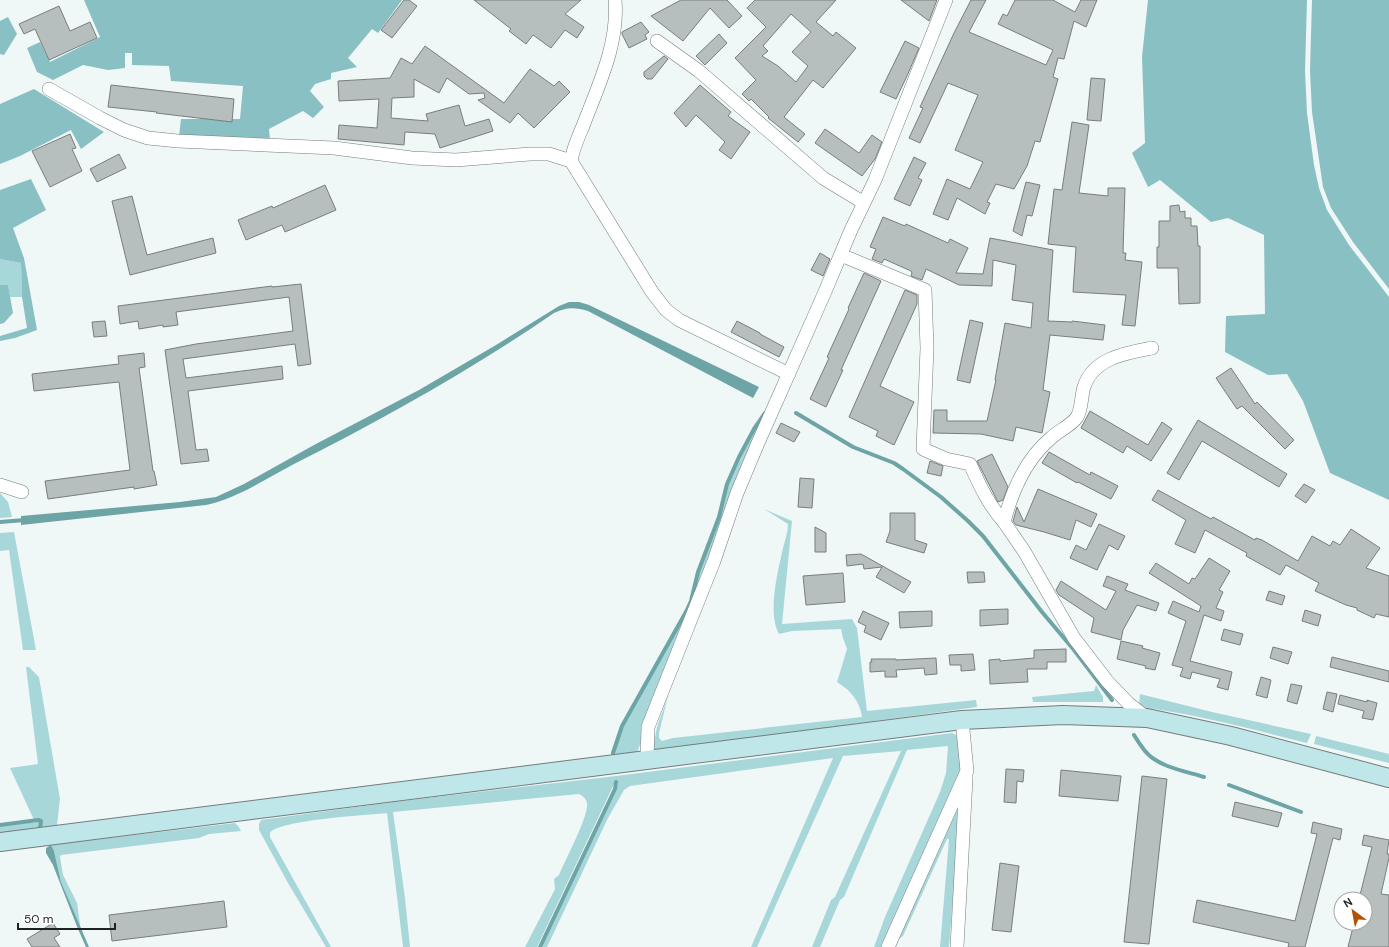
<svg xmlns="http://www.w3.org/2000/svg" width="1389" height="947" viewBox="0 0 1389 947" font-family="'DM Sans',sans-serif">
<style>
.green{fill:#a8d7da}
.forest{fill:#89c0c3}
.water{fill:#6da4a6}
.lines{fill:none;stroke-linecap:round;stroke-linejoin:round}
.stream{stroke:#6da4a6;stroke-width:4}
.building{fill:#b7bebe;stroke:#787e7e;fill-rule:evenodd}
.minor-casing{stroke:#757b7b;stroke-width:14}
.secondary-casing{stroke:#757b7b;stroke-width:20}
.minor{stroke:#fff;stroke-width:13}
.secondary{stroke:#bfe7e9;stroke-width:18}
</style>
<rect width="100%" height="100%" fill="#f0f7f7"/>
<path class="green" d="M0 259 21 263 22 297H10L8 285H0Z
M777 384 779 385 638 750 636 752 614 757V754L620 733 627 719 687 610 699 573 720 517 728 484 755 429 767 412Z
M0 493 8 502 12 517 0 518Z
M764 509 792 521 782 624 852 619 857 628 867 711 976 700 977 707 655 751 653 749 657 727 668 696 659 733V738L662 741 673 738 862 717C860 701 850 690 837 682L847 649 843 638 841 629 792 631 779 634C767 613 778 571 783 548 785 540 788 532 788 524Z
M14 532 36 650H23L9 550 0 551V533Z
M26 667H29L39 677 60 799 57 825 54 828 41 829V821L34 820 10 768 38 764Z
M1096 685 1103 697V702H1033L1032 697 1094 691Z
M1140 694 1212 712 1311 734 1307 743C1251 729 1196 714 1139 707Z
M952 733C964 736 961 755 962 766L883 947H874L885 917 940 792 946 773 948 746 907 750 844 897 840 900 820 947H812L831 900 835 897 901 751 843 756 757 947H751L833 758 630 786 624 790 608 818 547 947H542L616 791 618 783 616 780 537 947H525L555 889 554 879 559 875C565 860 589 816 587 803 586 798 583 796 579 794L393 812 405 898 410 947H403L387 813C368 815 278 820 270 833V837L331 947H326L288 883 259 830V824L261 820 393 802 616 776Z
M1316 736 1389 754V763L1314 744Z
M955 810 958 814V837L949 947H940L949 839H947L903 936 899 939 896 947H891Z
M38 822H40L39 829 0 833V826Z
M235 823 239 827 241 831 209 834 199 838 61 855 60 857 63 875 77 903 81 931 61 882 54 851 51 845Z"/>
<path class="forest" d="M84 0H402L378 33 372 29 348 58 357 67 331 73V79L315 84 310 91 324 107 313 118 303 111 269 129 270 140 179 136 181 119H240L243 86 171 81 169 66 132 65V53H125V68L108 70 83 65 53 80 37 72 27 48 40 42 50 62 100 37Z
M1148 0H1307L1305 71 1307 113 1314 165 1319 188 1327 210 1349 245 1389 297V500L1330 473 1303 401 1287 374 1268 375 1225 352 1226 316 1265 314 1264 235 1228 218 1211 222 1160 180 1148 187 1132 153 1145 143 1142 57Z
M1312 0H1389V289L1353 242 1331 208 1323 187 1312 112 1310 71Z
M8 17 17 34 4 55 0 54V21Z
M34 89 104 132 81 149 71 130 20 156 0 164V104Z
M31 179 46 210 13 228 24 258 37 330 15 338 0 341V336L27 328 22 297 21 263 0 259V190Z
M0 285H8L13 313 4 323 0 324Z"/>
<path class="water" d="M569 302H579L589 305 759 387 753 398 588 311C575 307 566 307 554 313 471 370 383 419 294 464 265 479 238 498 206 505L21 525V516L180 502 216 497 244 484 314 445 419 390 496 345 559 306Z
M51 845 54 851 61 882 89 947H86L78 929 53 865 46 853V848Z"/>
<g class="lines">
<path class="stream" d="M796 413 853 447 894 463 903 469 941 497 968 521 983 536 1042 612 1074 650 1112 700
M0 522 25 520
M1134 735C1137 740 1141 746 1145 751 1158 767 1185 771 1204 777
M613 753 622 726 687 610 691 601 698 572 719 517 727 484 739 457 754 429 765 413
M1229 785 1301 812
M0 825 38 820 41 821 40 829
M540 947 615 789 616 782"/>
</g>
<path class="building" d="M404 0H409L417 6 392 38 381 30Z
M474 0H581L565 14 584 27 577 38 565 30 551 48 533 35 526 44 509 31 511 29Z
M681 0H727L742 16 729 28 710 8 683 41 651 16Z
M755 0H836L816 22 833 36 836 32 856 48 823 88 813 80 784 117 805 134 798 142 768 118 769 117 751 99 749 101 742 94 756 80 735 58 766 27 747 8ZM791 14 811 32 792 52 808 66 796 82 778 66 762 56 768 51 763 46Z
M901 0H937L929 21Z
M971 0H986L969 32 1046 65 1053 50 998 24 1003 14 1007 16 1015 0H1053L1075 12 1081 0H1097L1086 27 1074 21 1064 59 1058 58 1053 77 1058 79 1040 142 1035 141 1027 166 1014 189 996 184 987 202 990 203 985 214 957 198 948 220 933 214 947 179 970 189 983 162 955 150 978 95 948 83 920 143 909 138 923 108 920 107 954 33Z
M59 6 70 31 90 22 97 38 49 60 35 29 24 34 19 24Z
M641 22 649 32 645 35 647 39 629 48 622 34V32Z
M719 34 727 43 705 65 696 56Z
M905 41 919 48 907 76 896 99 880 92Z
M425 46 504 103 530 69 554 86 559 81 570 92 534 128 518 113 510 123 478 100 485 98 484 93 469 94 447 78 439 93 414 79V97L392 98 391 118 428 121 426 114 459 105 465 126 489 119 493 131 440 148 435 134 405 132 404 145 338 139 339 125 377 128 379 99 339 101 338 81 390 78 401 58 412 64Z
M664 56 668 59 652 79H647L644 76V72Z
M1091 78 1105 79 1101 121 1087 120Z
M111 85 234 99 232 122 156 113 157 112 108 107Z
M700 85 731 112 728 116 750 132 731 159 719 150 725 142 696 115 686 127 674 113Z
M1072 122 1089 125 1079 193 1108 196V188H1125L1123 253H1126L1125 260 1142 262 1135 326 1122 325 1126 295 1073 292 1076 247 1048 244 1054 189 1062 190Z
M825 129 859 153 872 135 882 142 875 159 862 176 815 143Z
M70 134 76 148 72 149 82 171 50 187 32 151Z
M119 154 126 168 97 182 90 169Z
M914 157 926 163 918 178 922 180 910 206 894 199Z
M1026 182 1040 185 1032 216 1027 215 1022 236 1013 231Z
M325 185 336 210 285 232 282 225 246 240 238 220 272 206 273 208Z
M132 196 147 255 213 238 216 253 130 275 112 201Z
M1179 205 1180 212 1185 211V218H1191V226H1197L1198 246H1200V303L1179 304 1178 268H1157V247H1159V221H1170V206Z
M883 217 905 226 906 224 948 243 950 239 968 248 956 273 983 274 990 238 1053 250 1048 321 1072 322V321L1105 325 1103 340 1050 335 1043 390 1050 392 1042 433 1016 427 1013 441 981 434 933 433 934 410H947V421H987L996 380H995L1005 323 1031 328 1033 303 1012 300 1016 265 993 260 992 286 959 285 926 269 922 280 911 276 912 273 911 271 884 259 882 263 872 259 876 249 870 247Z
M820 253 830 259 823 276 811 270Z
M864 273 881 281 841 370H843L826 407 810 399 829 358 827 357 849 309 848 308Z
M301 284 311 364 298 366 295 344 183 359 186 378 282 366 283 379 188 391 196 450 207 449 209 461 181 464 165 350 196 344 293 331 289 297 176 312 178 325 163 327V325L139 329 138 321 120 324 118 306 272 286V287Z
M905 290 917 295V304L880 386 914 402 894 445 876 436 878 431 849 417Z
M970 320 983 323 970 383 957 380Z
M105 321 107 336 94 337 92 322Z
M737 321 760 333V334L784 347 779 357 731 332Z
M144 353 145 367 139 368 153 471H154L157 485 134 489V487L48 499 45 481 130 470 119 382 34 391 32 374 119 364 118 356Z
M1231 368 1255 404 1257 402 1294 440 1285 449 1242 406 1237 409 1216 378Z
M1090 411 1148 445 1162 422 1172 429 1151 461 1127 446 1123 453 1081 428Z
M1198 420 1287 474 1279 487 1202 441 1179 480 1167 473Z
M781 423 800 432 794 442 776 433Z
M1049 452 1090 475 1091 472 1118 486 1111 499 1078 482 1077 483 1042 463Z
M992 454 1008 487 1003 500 998 502 977 461Z
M930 461 943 466 941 476 927 473Z
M800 478 814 479 812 508 798 507Z
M1304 484 1315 490 1306 503 1295 496Z
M1038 489 1097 514 1091 527 1076 520 1070 540 1044 532 1016 525 1013 521 1017 507 1024 522Z
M1158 490 1211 519 1213 517 1255 540 1256 538 1262 540 1298 561 1312 536 1330 546 1333 541 1340 545 1351 529 1380 548 1366 568 1389 576V617L1376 614 1374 618 1357 610V608L1346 605 1315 591 1319 583 1286 565 1280 575 1246 556 1247 553 1205 530 1195 553 1175 544 1186 520 1152 500Z
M890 513H915V540L927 544 924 553 886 542 890 531Z
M1099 524 1125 536 1118 550 1109 545 1097 570 1070 558 1076 545 1086 550Z
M815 527 826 533V552H815Z
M861 554 911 582 904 593 876 577 882 567 864 569 863 564 847 566 846 555Z
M1209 558 1230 571 1219 590 1223 592 1216 608 1224 611 1221 621 1204 615 1190 661 1232 672 1228 690 1217 687 1220 679 1192 672 1190 679 1180 676 1183 668 1172 665 1186 621 1168 613 1173 601 1199 612 1201 606 1149 573 1156 563 1189 584 1192 578 1195 579Z
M967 572H984L985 582 968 583Z
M843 573 845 602 806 605 803 576Z
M1107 576 1128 584 1125 590 1159 603 1156 611 1137 605 1123 630 1121 640 1091 632 1094 618 1059 595 1056 590 1061 581 1106 610 1116 591 1103 586Z
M1269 591 1285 596 1282 605 1266 600Z
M1008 609V624L980 626V610Z
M1305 610 1321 615 1318 626 1302 621Z
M863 611 889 623 881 640 864 632 866 626 858 622Z
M932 611V626L900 628 899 612Z
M1224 629 1243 634 1240 645 1221 640Z
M1121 641 1143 646 1142 648 1160 653 1155 670 1145 668 1146 666 1117 659Z
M1273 647 1292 652 1288 664 1270 658Z
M1066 649V662H1047V669H1027L1028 682 990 684 989 660 1000 659V661L1034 658V650Z
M973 654 975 670 961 671V665H950L949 655Z
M1332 657 1389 671V682L1330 667Z
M936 658 937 674 925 675 924 668 896 670 897 677H885V671L870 672V662H872L871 659H896V660Z
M1261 677 1271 680 1267 698 1256 695Z
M1291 684 1302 686 1297 704 1287 701Z
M1327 692 1337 694 1333 712 1323 709Z
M1340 695 1367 702V700L1377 703 1373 720 1362 718 1364 711 1338 704Z
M1006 769 1024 770 1023 782 1017 781 1016 803 1004 802Z
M1061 770 1121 776 1118 801 1059 796Z
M1142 776 1167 779 1149 944 1124 942Z
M1235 802 1282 813 1278 827 1232 816Z
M1313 822 1342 829 1340 840 1333 838 1305 947H1288L1289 943 1193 922 1197 900 1295 921 1317 834 1311 833Z
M1364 835 1389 840 1387 854H1389V858L1381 894 1389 895V947H1348L1354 923H1365V899H1359L1372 847 1362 845Z
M1000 863 1019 866 1011 932 992 930Z
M224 901 227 927 112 941 109 915Z
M53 923 60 934 54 938 60 947H32L27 939Z"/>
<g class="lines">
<g class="minor-casing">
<path id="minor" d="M657 41 699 71 823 178 864 203
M49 89 100 118 124 130 148 138 178 141 334 148 412 158 456 160 530 154H549L571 161 652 292 666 310 679 320 789 374
M571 161C573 148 578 138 583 126 598 86 619 44 615 0
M841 255 925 290 927 348 923 449 946 459 970 464C980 486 988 504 1004 522
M0 485 22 492
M1147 718 1128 703 1107 681 1074 638 1024 551 1004 522C1012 491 1027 458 1051 438 1059 430 1071 426 1077 417 1082 409 1081 396 1084 387 1093 358 1126 353 1152 348
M647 760 648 727 714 561 737 493 758 443 824 294 851 230 875 180 946 0
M888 947 967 771 962 720
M957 947 966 779"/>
</g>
<g class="secondary-casing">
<path id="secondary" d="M0 842 962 720 1063 715 1147 718 1231 736 1389 778"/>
</g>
<use href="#minor" class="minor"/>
<use href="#secondary" class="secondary"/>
</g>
<g transform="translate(1353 911) rotate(328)"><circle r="19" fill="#ffffff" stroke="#a5a7a7"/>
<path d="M0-3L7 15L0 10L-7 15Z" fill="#b15204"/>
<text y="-6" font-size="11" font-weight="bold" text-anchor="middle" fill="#1f2222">N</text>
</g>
<path d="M18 923v6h97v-6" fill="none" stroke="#1f2222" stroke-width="2"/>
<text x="24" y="923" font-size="12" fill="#1f2222" stroke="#ffffff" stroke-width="3" paint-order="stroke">50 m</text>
</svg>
